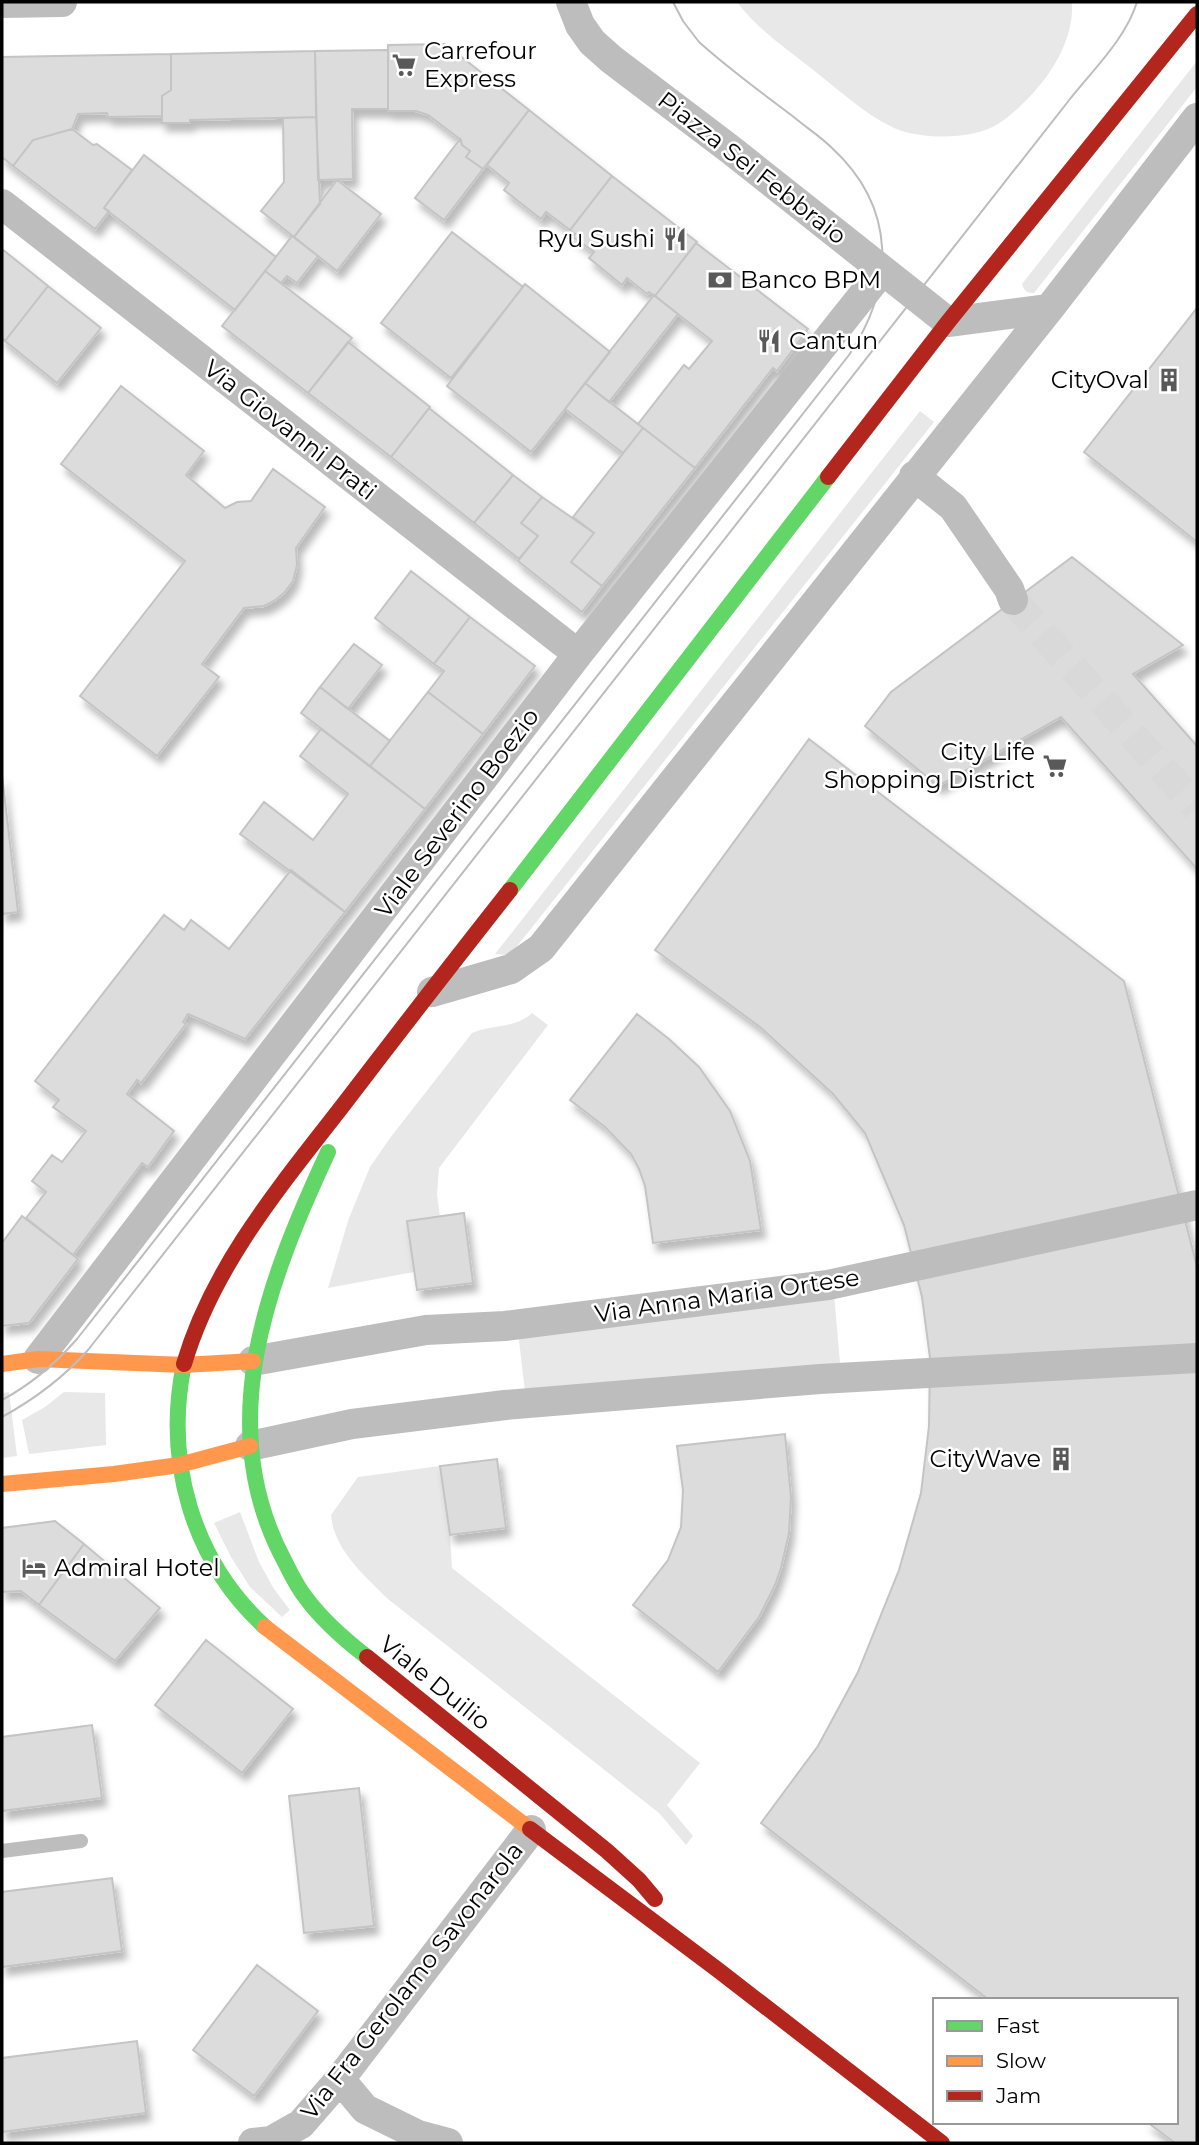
<svg xmlns="http://www.w3.org/2000/svg" width="1199" height="2145" viewBox="0 0 1199 2145" font-family="Montserrat,sans-serif">
<style>
.green{fill:#e8e8e8}
.building{fill:#dcdcdc;stroke:#c4c4c4;stroke-width:2;filter:url(#shadow)}
.lines{fill:none;stroke-linecap:round;stroke-linejoin:round}
.street-tunnel{stroke:#d9d9d9;stroke-width:30;stroke-dasharray:30 15;stroke-linecap:butt}
.lane{stroke:#bdbdbd;stroke-width:14}
.street{stroke:#bdbdbd;stroke-width:30}
.fast{stroke:#63d668;stroke-width:16}
.slow{stroke:#ff974d;stroke-width:16}
.jam{stroke:#b3261e;stroke-width:16}
.tram{stroke:#bdbdbd;stroke-width:2}
.labels{text-anchor:middle;stroke-width:5;stroke-linejoin:round;paint-order:stroke}
.poi-label{font-size:24px;fill:#000;stroke:#fff;text-anchor:start}
.street-label{font-size:24px;fill:#000;stroke:#fff}
</style>
<defs>
<filter id="shadow"><feDropShadow dx="4.5" dy="8" stdDeviation="3.5" flood-color="#0004"/></filter>
</defs>
<rect width="100%" height="100%" fill="#fff"/>
<path class="green" d="M737 2H1072C1074 35 1056 68 1034 92 1023 104 1011 116 998 124 973 140 921 140 894 128 864 114 838 89 812 69 786 48 757 29 737 2Z
M1197 61V87L1034 293C1027 293 1024 291 1022 284Z
M920 411 934 422 510 955 495 954Z
M532 1013 548 1025 439 1168 437 1195 440 1216 407 1221 414 1272 328 1288 349 1218 370 1167 390 1138 472 1033C491 1024 516 1029 532 1013Z
M834 1294 840 1363 526 1400 518 1332Z
M9 1392 17 1456 2 1458V1393Z
M64 1392 105 1393 106 1445 29 1454 22 1420 45 1407Z
M440 1466 450 1535 452 1568 700 1763 667 1805 693 1836 686 1845 659 1813 388 1599C364 1575 334 1550 331 1515L358 1477Z
M240 1512 259 1562 274 1589 290 1610 282 1617 250 1587 231 1557 214 1523Z"/>
<path class="building" d="M445 44 529 110 483 169 466 157 470 151 462 145 461 140 428 115 416 111H388V45Z
M388 50V109H352L353 179 318 180 315 51Z
M315 51 316 117 190 120V123H162V96L171 90V54Z
M171 54V90L162 96V116L108 117 107 113 78 114 72 129 33 140 13 166 2 157V57Z
M529 110 612 176 570 230 546 212 541 219 504 190 509 183 487 165Z
M316 117 320 204 294 237 261 211 284 182 283 118Z
M72 129 93 145 97 144 132 170 104 208 109 211 95 229 13 166 33 140Z
M460 139 462 145 470 151 466 157 483 169 444 220 415 198Z
M144 155 276 257 235 310 104 208Z
M612 176 697 242 655 296 649 292 647 294 627 278 622 285 589 258 594 252 573 237 575 234 570 230Z
M337 180 381 214 337 271 294 237Z
M452 232 523 287 451 378 381 323Z
M292 236 318 256 297 283 287 276 281 283 265 271Z
M696 243 808 329 777 371 773 368 695 468 638 424 684 365 689 369 712 341 655 296Z
M2 249 48 286 5 341 2 338Z
M265 271 352 338 308 393 222 326Z
M525 284 610 352 531 452 447 386Z
M48 286 101 328 57 383 5 341Z
M654 295 678 314 609 402 585 383Z
M1197 308V542L1084 452Z
M348 342 430 407 391 457 308 393Z
M585 383 643 428 623 453 565 409Z
M121 386 204 451 186 475 225 508 237 502 251 501 273 469 325 507 296 548 297 565 293 581 284 593 274 601 264 606 244 608 202 664 219 677 157 756 80 696 185 561 61 464Z
M429 408 513 475 474 523 391 457Z
M643 428 695 468 602 586 571 562 594 533 573 517Z
M513 475 542 497 521 523 538 536 519 559 474 523Z
M542 497 594 533 571 562 602 586 582 612 518 561 538 536 521 523Z
M1072 557 1183 645 1133 674 1197 746V869L1061 717 938 786 865 726 891 692Z
M411 571 470 617 434 664 375 618Z
M470 617 535 666 483 734 428 692 444 671 434 664Z
M354 644 382 665 348 709 320 687Z
M320 687 390 741 370 766 301 713Z
M428 692 483 734 425 809 370 766Z
M321 729 425 809 345 912 240 834 264 802 313 840 348 794 300 756Z
M809 739 1124 981 1197 1267V2143H1175L1147 2122H1176V2000H989L761 1823 818 1746 858 1672 899 1570 921 1493 929 1426 930 1358 922 1297 904 1225 865 1133 833 1094 760 1027 655 950Z
M2 775 18 912 2 914Z
M291 870 345 912 245 1039 188 1014 183 1022 186 1024 141 1083 137 1080 127 1094 174 1131 148 1167 142 1163 73 1255 26 1218 46 1192 32 1181 52 1155 62 1162 86 1131 53 1107 59 1100 35 1081 164 915 184 930 191 920 229 949Z
M637 1014 669 1039 699 1067 730 1111 750 1161 761 1230 653 1243 645 1186 639 1169 631 1154 605 1127 570 1100Z
M464 1213 473 1283 417 1290 407 1221Z
M22 1216 78 1259 29 1323 2 1326V1243Z
M785 1434 791 1497 789 1533 781 1568 775 1585 759 1617 718 1672 633 1605 668 1560 681 1527 683 1490 677 1446Z
M497 1459 506 1528 450 1535 440 1466Z
M55 1521 84 1544 39 1605 21 1591 2 1592V1528Z
M84 1544 160 1608 115 1661 39 1605Z
M206 1640 293 1709 242 1773 155 1705Z
M92 1725 102 1798 2 1811V1737Z
M359 1788 374 1926 304 1933 289 1796Z
M112 1878 122 1951 2 1967V1892Z
M257 1965 318 2011 254 2096 193 2050Z
M137 2041 146 2113 2 2132V2058Z"/>
<g class="lines">
<path class="street-tunnel" d="M1013 600 1197 808"/>
<path class="lane" d="M2 1851 81 1841"/>
<path class="street" d="M571 2 580 25 592 42 611 59 731 150 948 322 1049 309
M2 3 62 2
M2 204 578 654
M914 476 953 507 1009 589 1013 600
M432 992 511 969 541 948 1049 309 1197 118
M38 1359 578 654 882 271
M253 1361 426 1330 505 1326 828 1285 1197 1205
M250 1446 352 1424 505 1405 820 1379 1197 1358
M340 2079 365 2109 418 2135 448 2143
M253 2143 271 2141 301 2124 340 2079 531 1830"/>
<path class="fast" d="M510 890 828 477
M328 1152C268 1281 211 1426 285 1562 291 1574 297 1587 306 1598 323 1621 345 1640 367 1657
M184 1364C164 1461 192 1560 265 1627"/>
<path class="slow" d="M2 1364 38 1359 184 1365 253 1361
M2 1484 114 1474 179 1465 250 1446
M265 1627 530 1829"/>
<path class="jam" d="M828 477 948 322 1197 14
M184 1364C213 1265 282 1184 344 1104 399 1032 454 961 510 890
M367 1657 607 1851 639 1880 655 1899
M530 1829 718 1970 942 2143"/>
<path class="tram" d="M2 1400C32 1384 55 1364 77 1339L849 355C895 286 897 208 832 148 821 137 807 128 795 118 762 93 729 69 699 42L683 21 673 2
M2 1417C35 1399 63 1378 88 1350L1070 99C1094 69 1126 38 1137 2"/>
</g>
<defs>
<g id="supermarket-bare" transform="scale(1.89)"><path d="M-6-5.5h2.5l.6 2H6L4.5 2H-2.5L-4.4-4H-6ZM-1.5 3.2a1.3 1.3 0 1 0 .1 0ZM3 3.2a1.3 1.3 0 1 0 .1 0Z" fill="#595959" stroke="#fff" stroke-width="2.5" paint-order="stroke"/></g>
<g id="restaurant-bare" transform="scale(1.89)"><path d="M-5-6h1v4h1v-4h1v4h1v-4h1v5L-1.5 .5V6h-2V.5L-5-1ZM5-6V6H3V1.5H1.5Q1.5-4 5-6Z" fill="#595959" stroke="#fff" stroke-width="2.5" paint-order="stroke"/></g>
<g id="bank-bare" transform="scale(1.89)"><path d="M-6-4H6V4H-6ZM0-2.3a2.3 2.3 0 1 0 0 4.6a2.3 2.3 0 1 0 0-4.6Z" fill="#595959" stroke="#fff" stroke-width="2.5" paint-order="stroke"/></g>
<g id="building-bare" transform="scale(1.89)"><path d="M-4-6H4V6H1V3H-1V6H-4ZM-2.5-4.3h1.7v1.8h-1.7ZM.8-4.3h1.7v1.8H.8ZM-2.5-1h1.7V.8h-1.7ZM.8-1h1.7V.8H.8Z" fill="#595959" stroke="#fff" stroke-width="2.5" paint-order="stroke"/></g>
<g id="hotel-bare" transform="scale(1.89)"><path d="M-6-4.5h1.5V1H6V5H4.5V3h-9V5H-6ZM-4 0a1.8 1.8 0 1 1 3.6 0ZM.5 0V-2.5h3Q6-2.5 6 0Z" fill="#595959" stroke="#fff" stroke-width="2.5" paint-order="stroke"/></g>
</defs>
<g fill-rule="evenodd">
<use href="#supermarket-bare" x="404" y="65"/>
<use href="#restaurant-bare" x="675" y="239"/>
<use href="#bank-bare" x="720" y="280"/>
<use href="#restaurant-bare" x="769" y="341"/>
<use href="#building-bare" x="1169" y="380"/>
<use href="#supermarket-bare" x="1055" y="766"/>
<use href="#building-bare" x="1061" y="1459"/>
<use href="#hotel-bare" x="34" y="1568"/>
</g>
<g class="labels">
<g class="poi-label">
<text x="424" y="59">Carrefour<tspan x="424" dy="28">Express</tspan></text>
<text x="655" y="247" text-anchor="end">Ryu Sushi</text>
<text x="740" y="288">Banco BPM</text>
<text x="789" y="349">Cantun</text>
<text x="1149" y="388" text-anchor="end">CityOval</text>
<text x="1035" y="760" text-anchor="end">City Life<tspan x="1035" dy="28">Shopping District</tspan></text>
<text x="1041" y="1467" text-anchor="end">CityWave</text>
<text x="54" y="1576">Admiral Hotel</text>
</g>
<g class="street-label">
<text transform="translate(752 168) rotate(38)" y="8">Piazza Sei Febbraio</text>
<text transform="translate(290 430) rotate(38)" y="8">Via Giovanni Prati</text>
<text transform="translate(457 813) rotate(-53)" y="8">Viale Severino Boezio</text>
<text transform="translate(727 1296) rotate(-8)" y="8">Via Anna Maria Ortese</text>
<text transform="translate(435 1683) rotate(39)" y="8">Viale Duilio</text>
<text transform="translate(412 1981) rotate(-52)" y="8">Via Fra Gerolamo Savonarola</text>
</g>
</g>
<rect width="1199" height="2145" fill="none" stroke="#000000" stroke-width="7"/>
<rect x="933" y="1998" width="245" height="126" fill="#ffffff" stroke="#999999" stroke-width="2"/>
<rect x="947" y="2021" width="35" height="10" fill="#63d668" stroke="#999999" stroke-width="2"/>
<text x="996" y="2033" font-size="21" fill="#000000">Fast</text>
<rect x="947" y="2056" width="35" height="10" fill="#ff974d" stroke="#999999" stroke-width="2"/>
<text x="996" y="2068" font-size="21" fill="#000000">Slow</text>
<rect x="947" y="2091" width="35" height="10" fill="#b3261e" stroke="#999999" stroke-width="2"/>
<text x="996" y="2103" font-size="21" fill="#000000">Jam</text>
</svg>
